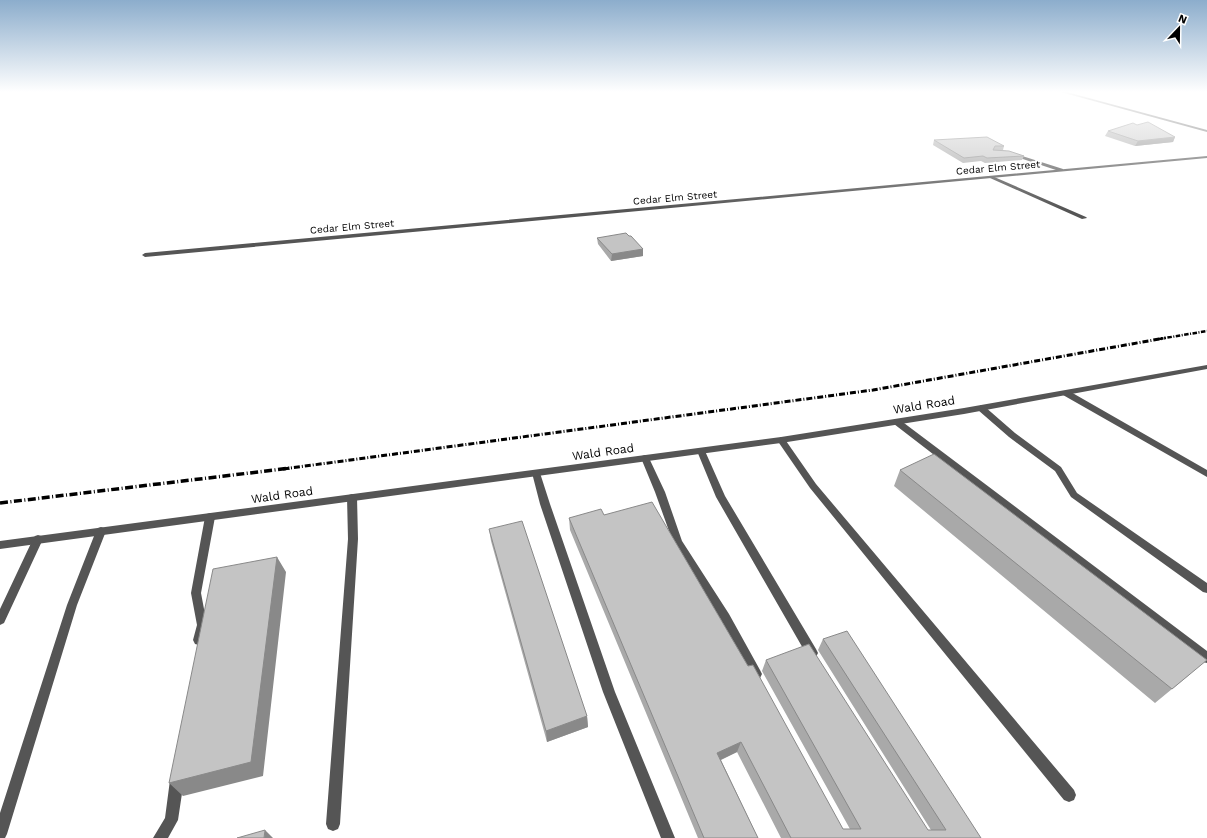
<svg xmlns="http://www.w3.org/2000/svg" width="1207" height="838" viewBox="0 0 1207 838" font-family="'Work Sans',sans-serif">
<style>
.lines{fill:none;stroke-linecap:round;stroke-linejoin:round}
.lane{fill:#555;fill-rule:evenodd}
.street{fill:#555;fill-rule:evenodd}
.rail-far2{stroke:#000;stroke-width:2.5;stroke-dasharray:4.5 1.5 1 1.5;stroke-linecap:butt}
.rail-far1{stroke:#000;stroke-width:3;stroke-dasharray:6 2 1 2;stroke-linecap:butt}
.rail{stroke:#000;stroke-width:3.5;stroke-dasharray:8 2.5 1 2.5;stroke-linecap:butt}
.wall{fill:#a9a9a9}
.shaded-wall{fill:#898989}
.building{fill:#c4c4c4;stroke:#898989}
.labels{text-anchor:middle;stroke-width:4;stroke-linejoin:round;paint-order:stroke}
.far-street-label{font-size:10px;fill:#000;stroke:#fff}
.street-label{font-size:12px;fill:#000;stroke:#fff}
</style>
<rect width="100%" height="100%" fill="#fff"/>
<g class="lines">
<path class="lane" d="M1013 153 1063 169V170L1059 171 1011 155V154Z
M992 176 1086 217 1087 218 1082 219 990 178V176Z
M1063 391H1069L1207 470V477L1063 395 1062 393Z
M981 405 984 406 1015 433 1061 467 1077 493 1207 583V593L1203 592 1071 497 1055 471 1009 437 978 410 977 408Z
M897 419 900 420 1207 651V663L1203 662 894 424 893 422Z
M781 437 784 438 816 484 1074 790 1076 795 1074 800 1069 802 1064 800 810 488 777 440Z
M701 448 705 451 725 496 816 649 818 653 816 657 812 658 808 657 716 497 697 451Z
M645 455 648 456 649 458 665 492 682 541 729 614 760 670 762 674 760 678 756 679 752 678 721 620 673 542 655 492 641 458 642 456Z
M536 470 539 471 540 473 550 504 615 692 675 838H661L603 692 540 504 532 473 533 471Z
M352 494 355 495 357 497 358 539 340 824 338 829 333 831 328 829 326 824 348 539 347 497 349 495Z
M210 513 213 514 215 517 201 593 207 625 203 644 199 645 195 644 193 640 197 625 191 593 205 517 207 514Z
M101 527 104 528 106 531 77 605 7 834 5 838H0V813L67 605 96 531 98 528Z
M38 535 41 536 43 539 4 623 0 625V609L33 539 35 536Z
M177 773 182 775 184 780 178 820 168 838H153L165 818 170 780 172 775Z"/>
<path class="street" d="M1063 91 1207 130V132L1057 91Z
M1207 156V158L145 257 142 255 145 253Z
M1207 365V369L964 414 781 443 0 549V541L781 437 964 408Z"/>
<path class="rail-far2" d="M1159 339 1207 331"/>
<path class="rail-far1" d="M283 469 873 390 1165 338"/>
<path class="rail" d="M0 503 291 468"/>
</g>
<path class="wall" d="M1108 131 1175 137 1173 142 1135 146 1105 136Z
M934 140 1004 146 1003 150 1024 156 1022 160 985 163 981 161 963 163 933 145Z
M629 236 643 249V256L611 261 598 244 597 238Z
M900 470 1189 675 1155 703 894 486Z
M604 515 843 829H850L762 671 766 660 928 830H931L818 650 823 639 981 838H781L737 752 721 760 758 838H698L570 530 569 518Z
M489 529 587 716 588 727 547 742 491 541Z"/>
<path class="shaded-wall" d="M1175 137 1173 142 1135 146 1138 141Z
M643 249V256L611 261 612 254Z
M277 557 286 572 263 776 183 796 169 783Z
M587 716 588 727 547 742 546 731Z
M741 742 737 752 714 763 717 753Z
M265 830 273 838H264Z"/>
<path class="building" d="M1148 122 1175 137 1138 141 1108 131 1133 123 1137 125Z
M987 137 1004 146H995L993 150 1009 151 1024 156 987 158 983 156 964 158 934 140Z
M626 233 629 236H631L643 249 612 254 597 238Z
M934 454 1207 660 1172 689 900 470Z
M652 502 748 666 753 665 843 829H861L766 660 809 644 928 830H946L823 639 847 631 981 838H791L741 742 717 753 758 838H704L569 518 601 509 604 515Z
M522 521 587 716 546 731 489 529Z
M277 557 251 762 169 783 213 569Z
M265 830 264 838H237Z"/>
<linearGradient id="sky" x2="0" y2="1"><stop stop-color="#8cadcc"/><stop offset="0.44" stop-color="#fff"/><stop offset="1" stop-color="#fff" stop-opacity="0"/></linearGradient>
<rect width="1207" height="209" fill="url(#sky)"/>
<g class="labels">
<g class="far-street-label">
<text transform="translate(998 167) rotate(-5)" y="4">Cedar Elm Street</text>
<text transform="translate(675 197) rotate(-5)" y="4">Cedar Elm Street</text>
<text transform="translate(352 226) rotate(-5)" y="4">Cedar Elm Street</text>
</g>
<g class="street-label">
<text transform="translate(924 405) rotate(-9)" y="4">Wald Road</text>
<text transform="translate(603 452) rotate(-8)" y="4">Wald Road</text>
<text transform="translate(282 495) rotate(-8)" y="4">Wald Road</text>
</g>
</g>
<g transform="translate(1179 28) rotate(22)" stroke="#ffffff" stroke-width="3" paint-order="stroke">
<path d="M0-3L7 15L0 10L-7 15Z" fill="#000000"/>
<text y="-6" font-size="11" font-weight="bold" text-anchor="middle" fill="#000000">N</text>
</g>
</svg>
